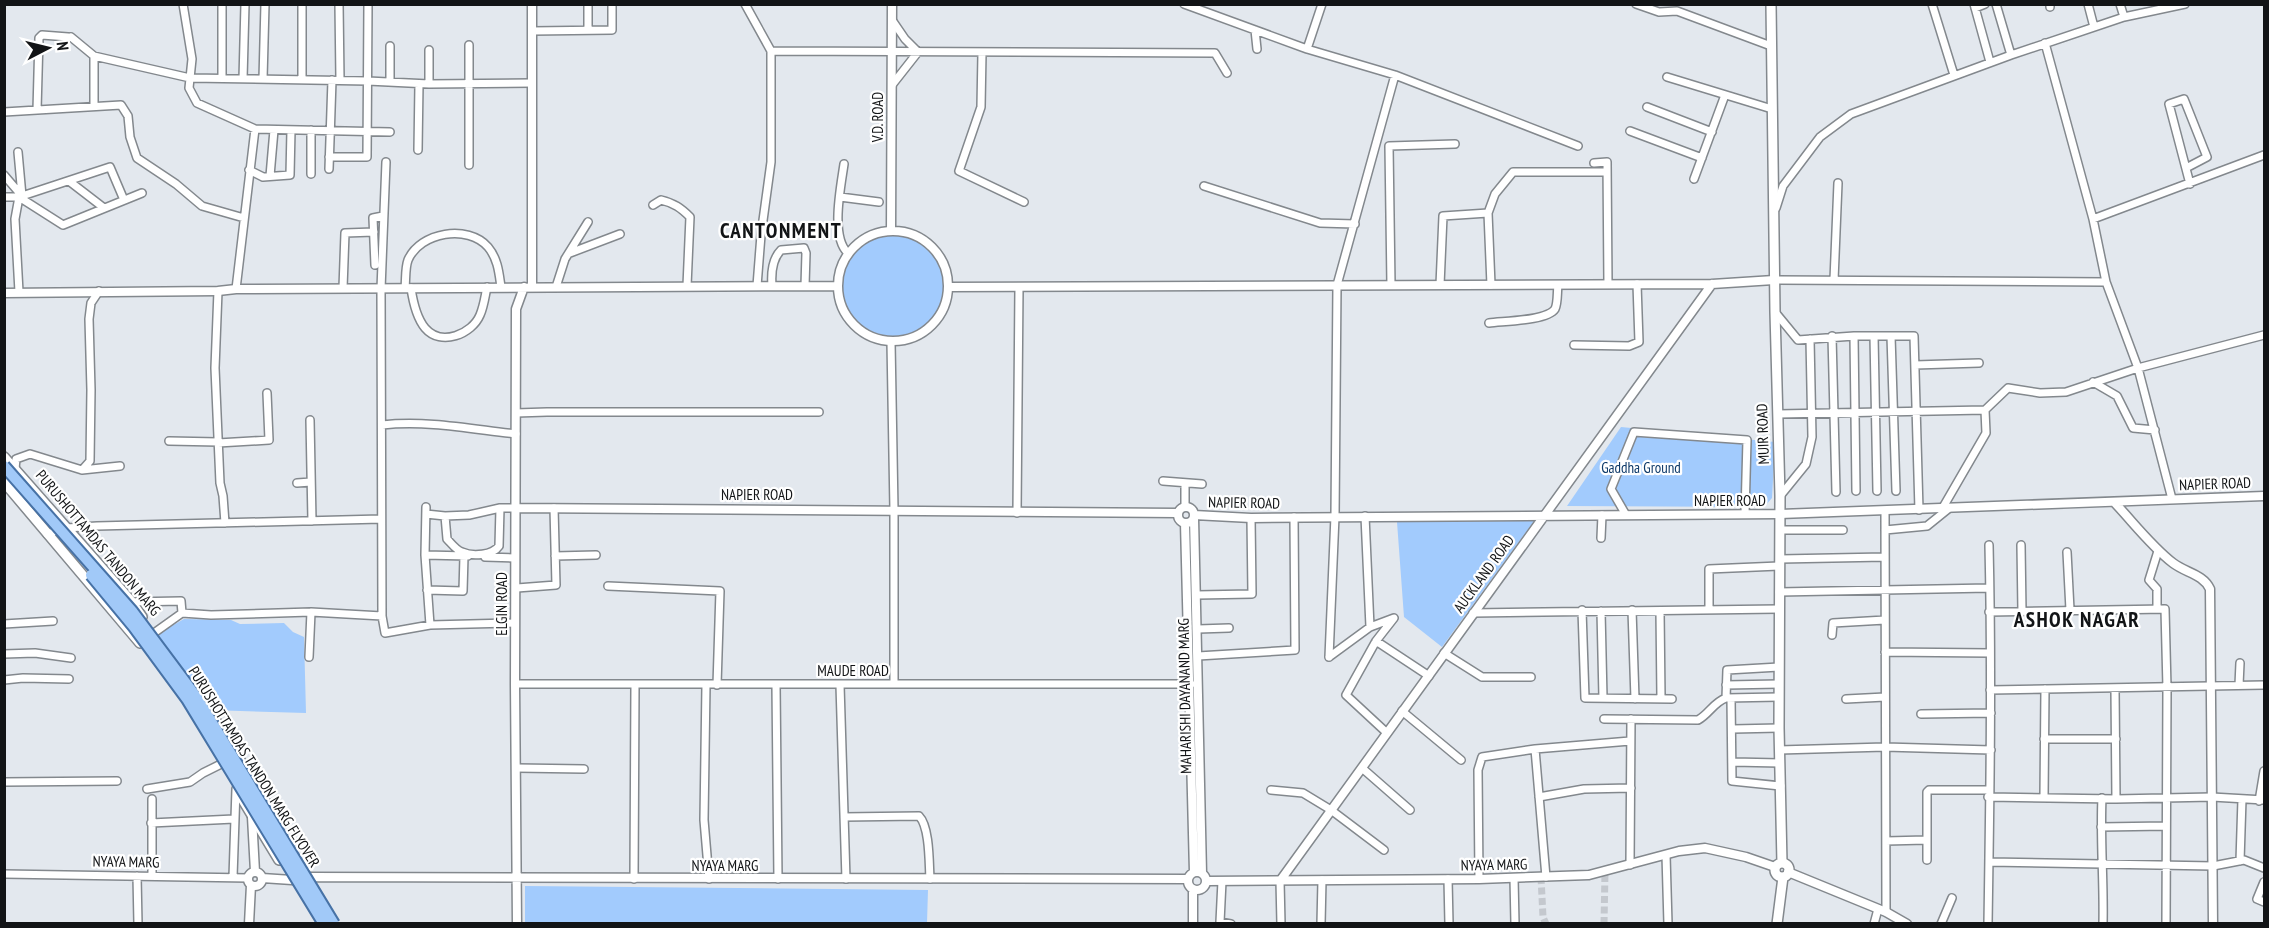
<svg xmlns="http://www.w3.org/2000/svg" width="2269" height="928" viewBox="0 0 2269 928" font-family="'PT Sans Narrow',sans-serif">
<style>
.green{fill:#a2cbfd}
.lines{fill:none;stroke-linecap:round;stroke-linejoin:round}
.minor-tunnel{stroke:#c4c8ce;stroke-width:7;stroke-dasharray:7 3.5;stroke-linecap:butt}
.minor-casing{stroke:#83888d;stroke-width:10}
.tertiary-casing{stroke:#83888d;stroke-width:11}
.secondary-casing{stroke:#83888d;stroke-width:12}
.minor{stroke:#fff;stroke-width:7}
.tertiary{stroke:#fff;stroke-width:8}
.secondary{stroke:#fff;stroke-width:9}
.primary-bridge-casing{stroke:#4772a6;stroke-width:14;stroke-linecap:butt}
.primary-bridge{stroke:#a1c9f8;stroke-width:10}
.labels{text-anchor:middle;stroke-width:4.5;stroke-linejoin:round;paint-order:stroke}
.street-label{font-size:15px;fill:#121416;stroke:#fff}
.park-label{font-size:15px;fill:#0e3a69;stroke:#fff}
.district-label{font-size:21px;font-weight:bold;letter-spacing:1.5px;fill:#121416;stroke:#fff}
</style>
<rect width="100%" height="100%" fill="#e3e8ee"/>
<path class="green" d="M840 286a52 52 0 1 1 104 0a52 52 0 1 1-104 0Z
M1621 427 1775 442 1772 498 1764 507 1567 506Z
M1534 521 1442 647 1404 617 1397 522Z
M184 619 231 620 240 624 284 623 293 632 304 637 306 713 209 710 154 636Z
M525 886 928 890 927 923H525Z"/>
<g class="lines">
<path class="minor-tunnel" d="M1541 877 1543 917 1546 924
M1604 924 1605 872"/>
<g class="minor-casing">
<path id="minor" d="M183 4 192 59 189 88 197 103 255 129 390 132
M222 4V78
M339 4 340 80
M588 4V30
M745 4 771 51 1215 53 1227 73
M1184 4 1307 49 1395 75 1578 146
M1636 4 1659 12 1677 11 1771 46
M1932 4 1954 75
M1974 4 1990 62
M1996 4 2011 55
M2050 4V7
M2088 4 2094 27
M2120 4 2124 17
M1975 8 1985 4
M1255 30 1257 49
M532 31 612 30V4
M71 37 94 56 190 78 368 81 429 84 532 83
M2045 43 2093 219 2106 282 2138 368 2172 499
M469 45V165
M390 46V82
M1307 49 1322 4
M982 53 981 107 959 171 1024 202
M1667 77 1772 109
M243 79 245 4
M263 79 265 4
M302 80V4
M429 84V50
M892 85 918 52 905 39 892 20
M94 106V56
M1647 107 1712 132
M37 110 39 38 42 35 68 37
M4 112 121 105 128 116 130 137 137 158 176 184 202 206 244 218
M1630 131 1702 158
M418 150 419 84
M329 157H367L368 4
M386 162 381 289 382 616 385 633 430 625 515 623
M1594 163 1607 162 1608 284
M844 164C841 186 830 237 848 253
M2186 168 2207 157 2184 99 2169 104 2190 184
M329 169 332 80
M249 170 263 177 290 175 291 130
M311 174V130
M4 175 22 196 18 152
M270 176 274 130
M1694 179 1725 95
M69 181 104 208
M1204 186 1320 223 1355 224
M4 197H19L110 167 124 200
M840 197 879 202
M653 205 661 200C674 203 681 208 690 217L687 286
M1776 208 1783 186 1820 137 1851 114 2011 55 2124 17 2185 4
M1488 213 1495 194 1513 172H1607
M2093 219 2264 155
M570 253 620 234
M375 265 373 218 383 216
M1774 280 2106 282
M1834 280 1838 183
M1391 285 1389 146 1455 144
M1440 285 1443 216 1488 213 1491 285
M757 286 761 235 771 162V51
M772 286C771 273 772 259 781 250L804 248 806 253 805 286
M556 287 565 259 588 222
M343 288 345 233 374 232
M405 288C406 279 405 268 408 260 420 232 468 224 488 247 498 259 499 273 501 287
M411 288C413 302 416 317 425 328 441 347 472 334 480 315 484 306 485 296 487 287
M236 289 255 129
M218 291 215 368 220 483 223 496 225 523
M19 292 15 219 19 197 63 225 142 193
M1775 312 1798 340 1854 336H1914L1919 510
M1489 323C1503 321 1547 321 1555 309 1558 303 1557 292 1558 285
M1832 336 1836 492
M1854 336 1856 491
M1874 336 1877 491
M1891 336 1896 491
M891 342 894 510V684
M1574 345 1629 346 1639 342 1637 284
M1915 365 1979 363
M2093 382 2117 396 2133 428 2155 430
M516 413 547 412H819
M1778 414 1985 410
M310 420 312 521
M382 425C427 420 471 429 516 434
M169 441 218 442
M218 443 269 440 267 393
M82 470 120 466
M4 476 15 469 16 459 30 454 82 470 90 461 91 390 89 319 91 303 99 291
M1163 481 1202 484
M297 483 311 482
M1185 483V506
M1780 496 1806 464 1812 437 1810 339
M426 507 425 555 430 625
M1942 509 1986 433 1985 410 2008 388 2040 393 2066 392 2138 368 2264 335
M1885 511 1886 912
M1017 513 1019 287
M426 514 445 516 447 539C451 543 456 550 462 552 473 557 493 555 499 546L500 508H516
M1626 515 1611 489 1634 432 1747 440 1745 514
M445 516 469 515 500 508
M1365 516 1370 627
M1780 530H1843
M1885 530 1927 526 1948 509
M47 534 67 528 97 526 381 519
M1601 538 1602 515
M2021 545 2022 612
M2067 552 2070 610
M425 555 468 556
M555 556 596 555
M485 557 515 558
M1780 559 1885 557
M608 586 720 591 717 685
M517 588 556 585 554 508
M427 590 463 591 464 556
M1779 592 1989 588
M1197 595 1252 594 1251 518
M130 602 181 601 182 613
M1709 609V569L1779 566
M2157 609V589L2149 580 2158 551
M1582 610 1585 698 1672 699
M1632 610 1635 699
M1601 611 1603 698
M1660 611 1661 698
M1989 612 2165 609 2167 688 2166 924
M1473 613 1779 609
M4 624 53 621
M1198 629 1229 628
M1832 635 1833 623 1885 620
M147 638 182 613 211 615 311 612 382 616
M1376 641 1429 676
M1885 652 1990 653
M1444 653 1482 677H1531
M4 654 35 653 71 658
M1198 656 1295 650 1294 517
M309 657 311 612
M1329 657 1335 516 1337 285 1395 75
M1329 657 1370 627 1394 618 1376 641 1346 695 1387 733
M4 680 23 678 69 679
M515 684H1191
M706 685 704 820 709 879
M776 685 778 879
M840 685 846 879
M1726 685 1779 684
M2239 685 2240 663
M2115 689 2116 799
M1990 690 2264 685
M1726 698 1727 670 1779 667
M1731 698 1732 781 1781 786
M1846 699 1885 697
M1402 711 1461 760
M1921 714 1991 713
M1604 719 1698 720C1709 714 1714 702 1726 698L1779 697
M1733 729 1779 728
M2044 739H2116
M1535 749 1546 877
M1779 750 1885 747 1991 750
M1733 762 1780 763
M517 768 584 769
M1362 768 1410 810
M4 782 117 781
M147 789 190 782 203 773 221 764
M1271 790 1303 793 1331 810 1384 850
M1539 797 1584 789 1631 788
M1988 797 2116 799 2212 797 2264 800
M2044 797 2045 689
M2102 798C2100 839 2104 881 2103 924
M2259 801 2264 771
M844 817 919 816C930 827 929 864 930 879
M151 823 234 819
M2101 827 2166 826
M1886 841 1926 840
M1666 855 1668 924
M1927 860V792L1929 790H1988
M2240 861 2242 799
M1989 862 2213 866 2244 860 2264 868
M1630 865 1631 719
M4 874 248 878
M137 876 138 924
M152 876V799
M233 877 236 789
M1514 878 1515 924
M634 879 635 685
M1448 879 1449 924
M1479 879 1478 770 1482 757 1535 749 1630 741
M1222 881 1220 922 1231 924
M1280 881 1281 924
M2264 882 2257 899 2264 902
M1321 924 1322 880
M1874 924 1878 909
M1941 924 1952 898
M1988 924C1990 797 1992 671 1989 545"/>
</g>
<g class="tertiary-casing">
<path id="tertiary" d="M532 4V287
M838 286a55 55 0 1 1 110 0a55 55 0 1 1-110 0Z
M891 231 892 4
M948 287 1712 284 1774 280
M4 293 218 291 236 289 837 286
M2114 502C2133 522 2151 546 2173 563 2186 573 2203 574 2210 589L2213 924
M1178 515a8 8 0 1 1 16 0a8 8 0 1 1-16 0Z
M516 508 1178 513
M1194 515 1251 518 1780 514 2264 496
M1194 518 1202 873
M1185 523 1194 872
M252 817 255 872
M1188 881a9 9 0 1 1 18 0a9 9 0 1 1-18 0Z
M248 879a7 7 0 1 1 14 0a7 7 0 1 1-14 0Z
M1788 872 1886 912 1907 924
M262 878 292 880 310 877 1188 879
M1207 881 1479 879 1589 875 1679 851 1705 848 1746 857 1775 867
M1280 881 1712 284
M249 924 251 885
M517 924 515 684 516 309 524 287
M1193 924V890"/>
</g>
<g class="secondary-casing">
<path id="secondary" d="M1771 4 1775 312 1780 496 1779 728 1782 863
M4 457 131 601 142 617
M4 482 140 643
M197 690 279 824
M238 792 279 860
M1775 870a7 7 0 1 1 14 0a7 7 0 1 1-14 0Z
M1777 924 1783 877"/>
</g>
<use href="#minor" class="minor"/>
<use href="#tertiary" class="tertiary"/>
<use href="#secondary" class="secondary"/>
<g class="primary-bridge-casing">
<path id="primary-bridge" d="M4 466 132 611 197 698 334 924
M91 575 134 627 187 699 324 924"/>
</g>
<use href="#primary-bridge" class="primary-bridge"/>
</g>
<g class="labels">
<g class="street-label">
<text transform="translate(878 117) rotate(-90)" y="5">V.D. ROAD</text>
<text transform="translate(1763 434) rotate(-92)" y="5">MUIR ROAD</text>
<text transform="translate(2215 484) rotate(-2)" y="5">NAPIER ROAD</text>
<text x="757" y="500">NAPIER ROAD</text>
<text x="1730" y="506">NAPIER ROAD</text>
<text transform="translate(1244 503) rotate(1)" y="5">NAPIER ROAD</text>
<text transform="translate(98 543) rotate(50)" y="5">PURUSHOTTAMDAS TANDON MARG</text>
<text transform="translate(1484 574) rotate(-54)" y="5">AUCKLAND ROAD</text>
<text transform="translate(502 604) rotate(-90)" y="5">ELGIN ROAD</text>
<text x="853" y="676">MAUDE ROAD</text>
<text transform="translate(1185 696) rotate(-91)" y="5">MAHARISHI DAYANAND MARG</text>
<text transform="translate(254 767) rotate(58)" y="5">PURUSHOTTAMDAS TANDON MARG FLYOVER</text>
<text transform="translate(126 862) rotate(1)" y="5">NYAYA MARG</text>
<text transform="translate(1494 865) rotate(-1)" y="5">NYAYA MARG</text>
<text x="725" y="871">NYAYA MARG</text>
</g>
<g class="park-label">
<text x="1641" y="473">Gaddha Ground</text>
</g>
<g class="district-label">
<text x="781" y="238">CANTONMENT</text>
<text x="2077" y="627">ASHOK NAGAR</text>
</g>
</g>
<rect width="2269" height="928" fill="none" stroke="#121416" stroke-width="12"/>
<g transform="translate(48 48) rotate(83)" stroke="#ffffff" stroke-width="4.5" paint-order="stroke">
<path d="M0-4.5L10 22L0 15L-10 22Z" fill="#121416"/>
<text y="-9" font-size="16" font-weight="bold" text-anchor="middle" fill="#121416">N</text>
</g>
</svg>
